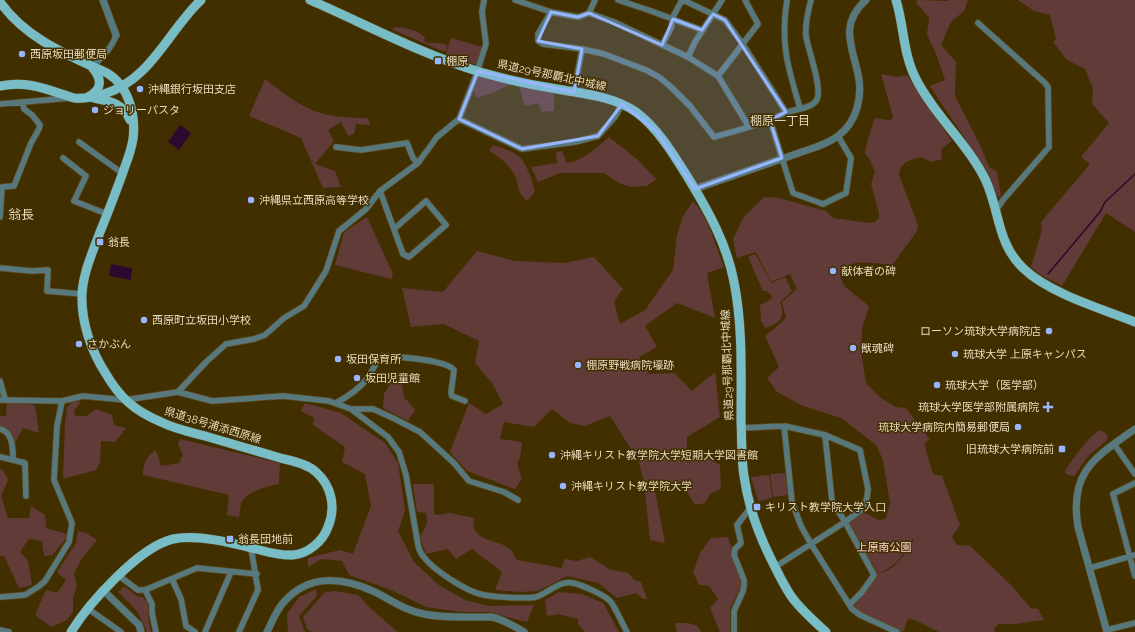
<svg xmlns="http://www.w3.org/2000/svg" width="1135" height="632" viewBox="0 0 1135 632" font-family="Raleway,'Noto Sans JP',sans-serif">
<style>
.green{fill:#613b37}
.water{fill:#2d082f}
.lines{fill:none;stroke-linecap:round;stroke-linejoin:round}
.stream{stroke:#2d082f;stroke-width:1.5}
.minor-casing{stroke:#5c4b1e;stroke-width:7}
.tertiary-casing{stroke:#5c4b1e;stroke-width:8}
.primary-casing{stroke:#5c4b1e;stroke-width:10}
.minor{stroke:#57787c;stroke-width:5.5}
.tertiary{stroke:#57787c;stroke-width:7}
.primary{stroke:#78bcc6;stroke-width:9}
.marked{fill:#98b6fd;fill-opacity:0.2;stroke:#98b6fd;stroke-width:3;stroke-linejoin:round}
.poi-dot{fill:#98b6fd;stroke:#412f00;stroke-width:1.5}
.labels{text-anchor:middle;stroke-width:3;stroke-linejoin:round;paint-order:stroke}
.poi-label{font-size:11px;fill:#e8dbbe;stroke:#412f00;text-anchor:start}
.street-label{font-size:11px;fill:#e8dbbe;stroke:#412f00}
.park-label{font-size:11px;fill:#fed6d1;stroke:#412f00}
.neighbourhood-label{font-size:12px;fill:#e8dbbe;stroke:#412f00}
.quarter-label{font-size:13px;fill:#e8dbbe;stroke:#412f00}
</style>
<rect width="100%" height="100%" fill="#412f00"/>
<path class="green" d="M918 0 947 1 950 0H968L964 11 951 22 941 45 956 62 955 96 981 147 989 167 997 172 1001 196 998 197C981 157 953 123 930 86L945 80 936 54 927 34 929 17 916 3Z
M1018 0H1135V232L1106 213 1062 286 1041 275 1031 267 1042 230 1041 222 1090 164 1081 157 1109 123 1092 104 1093 88 1085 69 1067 60 1053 42 1056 39 1050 15 1034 11Z
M394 27C408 28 414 29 425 37L424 41C433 45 440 41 448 46L445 52 393 30Z
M451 38 482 47 476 65 446 54Z
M881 74 897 77 907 75C924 96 936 120 952 141L941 149 942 159 932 162 921 157C910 160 900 162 899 175L918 225 917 231 893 264C880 265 865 260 852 264 847 266 843 272 840 275L844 286 869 306 862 329 861 351 866 383 881 398 896 407 906 408 930 440 924 443 933 474 942 476 960 525 952 537 957 545 970 546 1008 582 1031 608 1038 609 1044 620 1014 624H998L994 629 995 632H939L915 620 908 619 903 632C892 629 857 614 853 605L866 591 874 575C895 571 904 556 914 540L913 539C902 557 898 564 878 574L848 522 864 512 880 521 886 518 890 503 883 460 876 445 841 418 803 406 777 392 767 378 779 367 765 336 782 322 786 317 782 302 797 289 790 274 771 282 756 252 737 258 733 239 743 218 764 197 779 198 826 211 833 218 870 223 875 222 879 218V213L871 184 875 172 869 158 865 154 867 142 874 120 876 118 888 120H891L893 117Z
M479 76 511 84 492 93 476 98 474 90Z
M265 79C280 90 295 103 312 110 327 117 351 118 367 118L371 125 356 124 354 134 348 136 341 122 328 130 334 141 315 164 335 171 341 187 323 188 301 138 249 116Z
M519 87 554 93V111L542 112 538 103 525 106Z
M609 137 638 160 656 179 647 186 631 187 619 183 604 173H560L538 182 531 167 557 163 556 152 562 151 567 163C583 161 597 147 609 137Z
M493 145C500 148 511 150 517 155 526 160 533 182 535 192L527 201C516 192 520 185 514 174 508 164 499 156 489 151Z
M693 201C709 218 715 245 724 267L707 273 715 318 677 303 645 326 657 347 639 357 649 374 674 373 692 391 715 372 720 417 687 437V461L706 457 720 465 721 489 711 493 705 503 695 505 682 484 654 486 665 543 650 540 644 483 639 462 610 416 585 426 570 423 552 409 534 427 504 422 500 439 522 442 520 457 517 463 522 479 515 489 467 471 450 452 469 403 486 414 503 404 492 383 475 363 479 341 444 324 411 327 402 288 443 292 477 251 515 261 564 263 594 257 623 289 614 301 620 324 645 310 673 270 677 235 683 216Z
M367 217 393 274 391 279 335 265 344 232Z
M754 254 756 255 771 283 785 277 792 291 780 302C785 318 782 322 765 328L761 321 760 305 771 299 772 296 767 291H763L748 257Z
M393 379 401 381 404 397 415 410 408 421 383 408 384 394Z
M75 400 81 402 74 411 75 416H86L96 409 112 415 114 425 126 428 115 442 101 441 100 462 96 470 63 479 65 423 67 407Z
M7 402 35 405 39 433 23 428 15 443C12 434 9 429 0 427V416H6Z
M305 403 341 413 385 443 398 463 405 511 398 531 414 562 439 585 465 600 489 606 534 605 527 622 488 612H461L426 607 391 590 349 575 342 561 321 559 308 567V558L340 550 353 554 371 506 365 474 342 462 345 447 313 425 314 418 301 411Z
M1100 430 1106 433 1108 438 1106 441 1088 456 1075 475 1073 476 1066 474 1065 471C1071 461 1090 435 1100 430Z
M180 439 280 463 279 484C267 487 247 490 241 504 240 508 240 513 239 517L227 515 229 495 143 475C143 464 146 456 156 450L161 466 179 463 183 455 178 444Z
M0 469 3 470 8 480 1 496 8 518H29L31 506 45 515 46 528 67 534 65 540 52 555 44 556 42 541 29 539 20 552 28 561 32 585 19 588 4 556H0Z
M785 473 788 495 773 497 770 474Z
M769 475 772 498 758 501 751 477Z
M413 484H434V514L439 515 450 513 474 518C469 542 497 538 510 549 513 551 515 557 517 560L562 568 564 559 577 561 590 557 611 570 628 573 634 580 641 582 647 599H643L636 593 617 598 598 583 567 576 538 591 521 592 495 590 502 572 472 549 456 559 448 549 426 554 420 537 427 524 426 513 417 512Z
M78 531 86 533 97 540 82 558 74 574 77 586 73 598V612L67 620 51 627 35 615 46 590 57 593 66 580 57 572 76 543Z
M728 537 732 549 733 560 740 578 741 586 730 609V632H720L710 608 718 599 709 586 699 585 693 572 700 553 711 538Z
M124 586 137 596 143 597 148 603V616L151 632H147L137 611 118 592Z
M316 589 317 596 299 616 305 632H288L287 614 299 597Z
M335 591 358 595 371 609 398 632H312L307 629 303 617 325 592Z
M559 592 582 594 603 603 619 632H585L578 624V619L558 614 547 616 545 600Z
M675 623H688L698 626 701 632H677Z"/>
<path class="water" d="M180 125 191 133 179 150 168 142Z
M111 264 132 268 131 280 109 276Z"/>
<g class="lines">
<path class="stream" d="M1048 274 1100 212 1105 202 1135 174"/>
<g class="minor-casing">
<path id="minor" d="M515 0 551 12 578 17 589 13 614 22 688 57 718 76 749 127
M618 0 651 11 702 30
M683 0 725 20 742 43 786 112
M787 0C780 43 788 68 800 108
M551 12 538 34V41L543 44 582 49 604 54 646 70 659 77 671 87 690 106 714 137C732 132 751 127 769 120 776 118 782 114 788 112 797 109 811 108 816 101 824 91 808 50 806 36 805 25 808 11 811 0
M589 13 595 0
M978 23 1045 83 1048 87 1049 147 1003 200 995 212
M662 45 671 28 673 17 682 0
M688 57 695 42 722 0
M92 67C101 58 113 47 116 35
M718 76 758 24 745 0
M574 92 582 49
M0 104 70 98
M459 119 522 149 575 142 598 136 615 117 622 104
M770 120 793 193 823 204 846 193 851 158 838 136
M79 142 122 173
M336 147 361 150 407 143 413 158 418 163
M63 158 86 176 74 201 107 214
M380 191 403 254 409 257 446 225 426 201 394 229
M0 217 2 187 14 186 31 143 39 129 40 125 32 115 24 109 23 102
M0 268 32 271 48 270 47 291 82 294
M0 381 5 399
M178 392 206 362 226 344 254 339 265 335 284 318 304 306 326 271 339 231 366 209 380 191 418 163 437 137 459 119 476 75 486 44 482 12 484 0
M0 400 62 401 83 396 125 400 178 392 212 401 283 396 329 401 351 409 388 437 399 452 406 475 418 545C419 549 420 553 423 556 433 570 467 592 484 595 495 597 526 599 536 597 548 593 560 580 573 583 582 585 605 595 611 602 617 611 622 623 627 632
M336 403C347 397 358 390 366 380 373 372 374 363 382 356 397 357 445 359 454 370L451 393 452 396 465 401
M351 409H373L395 419 420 432 454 463 469 481 504 492 518 500
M784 426 792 502 801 526 811 544 852 609 860 615 897 632
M741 428 784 426 825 435 860 450 868 489 867 498 861 510 845 522 775 567
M0 429C13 432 13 449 13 460L0 457
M825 435 832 501 845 522 874 575 862 592 850 604
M1114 444 1135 474
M13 460 25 463 26 496
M1135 483 1113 494 1135 576
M1090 568 1135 555
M119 576 138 590H145L197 568 257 574
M172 579 181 599 186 626 195 632
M145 590 152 604V613L156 632
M0 597 25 595 38 587 45 581 69 542 72 523 54 480 57 426 62 401
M87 608 121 632
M0 630 9 632
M1107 630 1135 623
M205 632 231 572
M239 632 258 590 251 548
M734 632V611L743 591 744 586V580L734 555 735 549 741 543 737 525 751 507"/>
</g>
<g class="tertiary-casing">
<path id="tertiary" d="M103 0 116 35
M695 189 819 146C826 143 833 140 838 136 857 122 863 96 858 74 852 46 839 24 866 0
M103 590 139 625 141 632
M267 632C272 622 276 611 283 603 308 573 343 577 375 592 391 600 406 611 424 614 442 618 461 617 479 617 483 617 487 617 491 617 503 619 514 626 524 632
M1107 632 1078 527C1069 472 1094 458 1135 429"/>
</g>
<g class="primary-casing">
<path id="primary" d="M310 0C365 24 423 55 480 72 505 79 531 85 557 89 584 94 613 96 636 112 659 129 675 157 690 181 709 212 727 245 734 282 743 327 741 374 741 420 742 439 741 458 744 476 748 505 758 533 771 559 777 571 783 584 791 596 800 609 814 621 826 632
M896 0C904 26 903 54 916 79 934 115 969 145 986 181 1000 212 997 244 1024 269 1049 293 1102 309 1135 322
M0 2C26 39 68 55 107 73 129 86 136 115 133 139 131 152 126 163 122 175 115 194 108 213 100 232 93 251 83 273 82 294 81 322 91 351 106 374 120 398 135 411 161 422 175 429 190 432 205 436 229 443 253 450 277 457 290 461 306 463 316 472 332 486 336 508 328 527 323 541 308 554 293 555 280 556 268 552 256 549 232 543 198 534 173 539 139 547 89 603 71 632
M0 86C28 80 48 90 74 98 84 99 94 97 104 94 151 80 168 31 201 0
M88 97C103 89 102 79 92 67
M94 98C110 101 124 104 130 120"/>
</g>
<use href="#minor" class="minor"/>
<use href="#tertiary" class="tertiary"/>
<use href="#primary" class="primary"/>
</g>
<path class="marked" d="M551 12 578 17 589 13 662 45 673 19 702 30 713 14 725 20 786 112 770 120 782 158 695 189 656 131 622 104 598 136 522 149 459 119 478 71 574 92 582 49 538 41Z"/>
<g class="poi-dot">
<circle cx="22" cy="54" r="4"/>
<rect x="434" y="57" width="8" height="8" rx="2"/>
<circle cx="140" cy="89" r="4"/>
<circle cx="95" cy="110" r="4"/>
<circle cx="251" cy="200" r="4"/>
<rect x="96" y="238" width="8" height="8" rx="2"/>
<circle cx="833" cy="271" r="4"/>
<circle cx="144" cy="320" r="4"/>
<circle cx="1049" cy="331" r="4"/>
<circle cx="79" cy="344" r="4"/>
<circle cx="853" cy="348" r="4"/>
<circle cx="955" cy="354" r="4"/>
<circle cx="338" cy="359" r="4"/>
<circle cx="578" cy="365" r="4"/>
<circle cx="357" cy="378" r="4"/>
<circle cx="937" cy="385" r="4"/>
<path d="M1046 401h4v4h4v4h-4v4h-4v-4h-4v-4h4z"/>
<circle cx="1018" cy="427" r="4"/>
<rect x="1058" y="445" width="8" height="8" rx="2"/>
<circle cx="552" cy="455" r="4"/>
<circle cx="563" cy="486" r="4"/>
<rect x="753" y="503" width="8" height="8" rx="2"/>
<rect x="226" y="535" width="8" height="8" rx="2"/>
</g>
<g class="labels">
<g class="poi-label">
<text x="30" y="58">西原坂田郵便局</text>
<text x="446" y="65">棚原</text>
<text x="148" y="93">沖縄銀行坂田支店</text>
<text x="103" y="114">ジョリーパスタ</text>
<text x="259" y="204">沖縄県立西原高等学校</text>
<text x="108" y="246">翁長</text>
<text x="841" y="275">献体者の碑</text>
<text x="152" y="324">西原町立坂田小学校</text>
<text x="1041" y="335" text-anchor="end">ローソン琉球大学病院店</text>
<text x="87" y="348">さかぶん</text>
<text x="861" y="352">獣魂碑</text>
<text x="963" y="358">琉球大学 上原キャンパス</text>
<text x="346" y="363">坂田保育所</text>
<text x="586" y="369">棚原野戦病院壕跡</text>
<text x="365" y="382">坂田児童館</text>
<text x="945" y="389">琉球大学（医学部）</text>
<text x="1039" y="411" text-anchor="end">琉球大学医学部附属病院</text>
<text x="1010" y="431" text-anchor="end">琉球大学病院内簡易郵便局</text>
<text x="1054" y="453" text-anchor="end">旧琉球大学病院前</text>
<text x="560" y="459">沖縄キリスト教学院大学短期大学図書館</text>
<text x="571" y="490">沖縄キリスト教学院大学</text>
<text x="765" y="511">キリスト教学院大学入口</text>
<text x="238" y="543">翁長団地前</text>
</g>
<g class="street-label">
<text transform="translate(552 75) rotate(12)" y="4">県道29号那覇北中城線</text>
<text transform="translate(727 365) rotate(-92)" y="4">県道29号那覇北中城線</text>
<text transform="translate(213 425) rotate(17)" y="4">県道38号浦添西原線</text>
</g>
<g class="park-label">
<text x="884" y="551">上原南公園</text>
</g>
<g class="neighbourhood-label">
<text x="780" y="125">棚原一丁目</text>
</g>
<g class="quarter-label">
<text x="21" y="219">翁長</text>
</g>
</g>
</svg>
